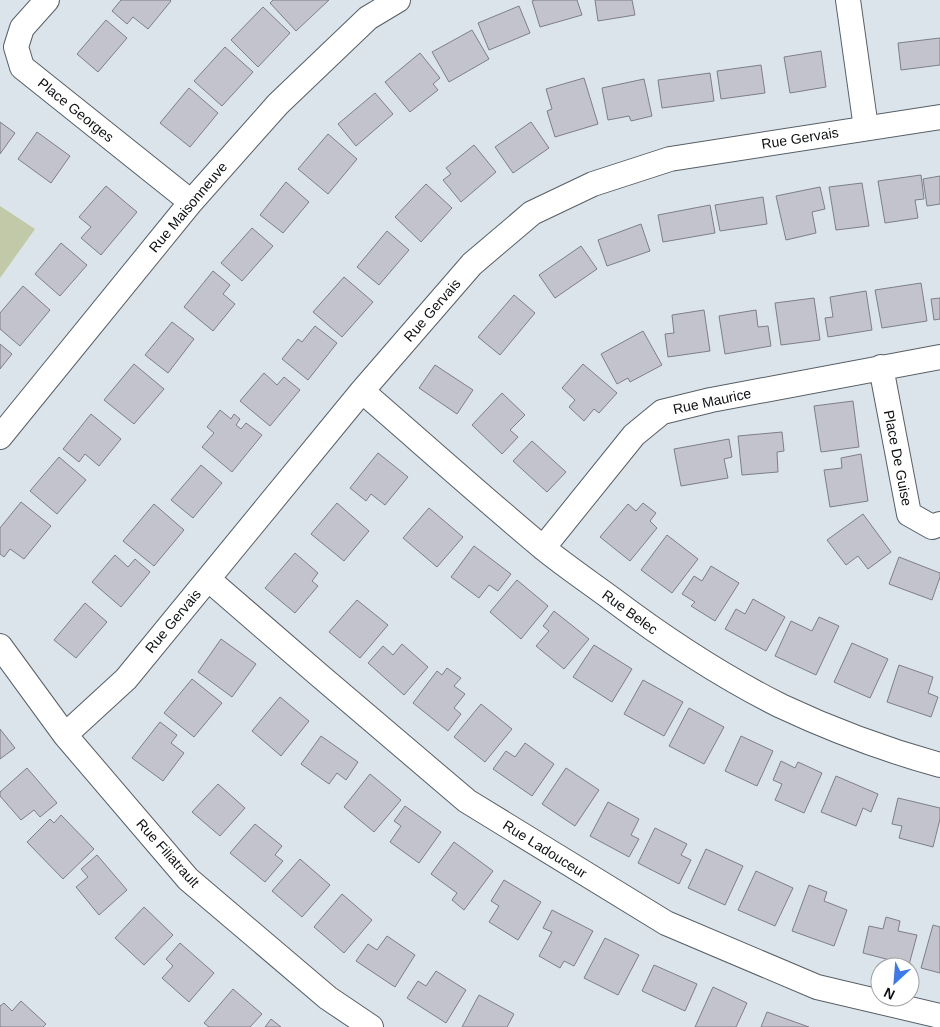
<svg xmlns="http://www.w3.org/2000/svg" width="940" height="1027" viewBox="0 0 940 1027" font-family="Helvetica,sans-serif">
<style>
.green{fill:#c2c9a8}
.building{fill:#c2c3cd;stroke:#7e7f87}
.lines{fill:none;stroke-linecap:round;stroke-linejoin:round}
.minor-casing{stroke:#575f65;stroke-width:26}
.minor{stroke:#fff;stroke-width:24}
.labels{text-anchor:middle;stroke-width:5;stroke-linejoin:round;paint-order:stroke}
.street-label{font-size:14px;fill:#0d1012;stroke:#fff}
</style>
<rect width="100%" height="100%" fill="#dbe4eb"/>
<path class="green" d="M0 206 35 229 0 278Z"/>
<path class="building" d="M121 0H170L171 1 148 29 133 17 127 24 112 11Z
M273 0H329L296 31 270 3Z
M535 0H577L582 15 540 27 532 1Z
M595 0H632L635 15 598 21Z
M519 6 530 33 489 50 478 23Z
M263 7 290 33 258 67 231 40Z
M106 20 127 38 98 72 77 54Z
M472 30 489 59 449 82 432 52Z
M940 38V65L901 70 898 43Z
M225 47 253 72 222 106 194 81Z
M821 51 826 87 790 93 784 57Z
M420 53 440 78 433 84 438 90 410 112 385 82Z
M761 65 765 93 721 99 717 71Z
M710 73 714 101 662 108 658 80Z
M584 78 598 124 555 137 547 111 552 109 546 89Z
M644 79 652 116 631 121 629 116 608 120 602 88Z
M189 88 218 113 190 147 160 123Z
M375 93 393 114 356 146 338 124Z
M0 122 15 133 0 154Z
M531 122 549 148 513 173 495 147Z
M37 132 70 156 51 183 18 159Z
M328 134 357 159 328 194 298 169Z
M474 145 496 172 461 202 443 180 451 174 446 168Z
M921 175 924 199 915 200 918 218 885 223 878 181Z
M940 176V204L927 206 923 179Z
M286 182 309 202 283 233 260 215Z
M862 183 869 226 836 230 829 187Z
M426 184 452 208 421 242 395 217Z
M106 186 137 212 101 255 81 238 91 227 79 217Z
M820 187 825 209 812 212 816 233 786 240 776 196Z
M763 197 767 224 720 231 715 205Z
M710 205 715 233 663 242 658 215Z
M641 224 650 251 607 266 598 240Z
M252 228 273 246 242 281 221 263Z
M387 231 409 250 379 285 357 267Z
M61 243 87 265 60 296 35 274Z
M581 246 597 269 555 298 539 275Z
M213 271 230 285 223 294 235 304 213 331 184 307Z
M344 277 373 302 342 337 313 312Z
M921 283 927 321 882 328 875 290Z
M23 286 50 310 20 346 0 329V313Z
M866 291 872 330 828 337 825 318 833 317 830 297Z
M514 295 535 313 500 355 478 337Z
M814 298 820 340 781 345 775 303Z
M940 298V319L934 320 931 299Z
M704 310 710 351 668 357 665 334 674 333 672 315Z
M756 310 758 327 768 326 771 346 725 354 719 316Z
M172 322 194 339 168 373 145 355Z
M315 326 337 343 308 380 282 359 298 339 302 342Z
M643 331 662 365 630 382 628 378 617 384 601 354Z
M0 344 12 354 0 369Z
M134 364 164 389 134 424 104 400Z
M583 364 617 393 599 413 594 409 584 421 569 407 575 400 562 388Z
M435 365 473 390 457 414 419 388Z
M264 373 277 385 284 377 300 390 270 426 240 401Z
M502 393 525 415 510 430 518 437 502 454 472 425Z
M853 401 859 447 821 452 814 406Z
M220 410 231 419 234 414 240 419 236 425 241 429 246 423 262 435 232 472 202 447 214 433 207 427Z
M91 414 121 439 99 466 85 454 79 462 63 449Z
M782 432 784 451 777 452 778 472 742 475 738 436Z
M729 439 732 457 724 459 728 478 681 486 674 449Z
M532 441 566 472 547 492 513 461Z
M378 453 408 477 385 505 371 494 366 501 350 488Z
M861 454 868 501 830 507 824 470 842 468 841 458Z
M59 457 86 480 57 514 30 491Z
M201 465 222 483 193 518 171 500Z
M21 502 51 526 24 559 10 549 4 557 0 554V528Z
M337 503 369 531 344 561 311 534Z
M643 503 656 513 650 521 657 528 630 561 600 537 628 504 636 511Z
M154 504 184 530 154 566 123 541Z
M429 508 463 537 437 567 403 538Z
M863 514 891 552 868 569 858 556 846 565 827 540Z
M667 535 698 559 672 593 641 570Z
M474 546 511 574 498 591 489 585 479 598 451 577Z
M295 553 318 573 312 581 318 586 295 613 265 588Z
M115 555 128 567 135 559 150 572 121 607 92 582Z
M899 557 940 573V577L932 600 889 584Z
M711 566 739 583 715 621 691 606 695 602 682 594 694 576 702 581Z
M517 580 548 606 521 639 490 612Z
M753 599 785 617 766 651 725 629 736 609 745 614Z
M357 600 388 625 360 658 329 632Z
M85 603 107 622 76 658 54 640Z
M554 611 589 639 564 669 536 646 549 631 543 626Z
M819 617 839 626 816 675 775 656 791 621 812 631Z
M221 639 256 664 232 697 198 672Z
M852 643 888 659 870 698 834 682Z
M402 644 428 667 404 695 368 663 383 646 393 655Z
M594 645 632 669 612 702 573 677Z
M899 665 933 677 928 693 938 697 931 717 887 702Z
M447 668 461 678 454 686 465 694 454 708 461 714 448 731 413 703 437 671 442 675Z
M192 679 222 703 194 737 164 713Z
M643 680 683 702 664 736 624 714Z
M280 697 309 721 281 756 252 731Z
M481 704 512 729 485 762 454 737Z
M689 708 724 727 704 764 669 746Z
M160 722 177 735 171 743 184 753 163 781 132 758Z
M0 729 15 748 0 759Z
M321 736 358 762 346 780 337 773 329 784 301 764Z
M741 736 773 751 757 786 725 771Z
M525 743 554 764 532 796 493 769 506 751 515 757Z
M781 761 795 768 798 762 822 773 804 813 775 800 782 784 773 780Z
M27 768 57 803 40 817 34 810 21 820 0 796V792Z
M566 768 599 790 575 826 542 804Z
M370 774 401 800 374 832 344 807Z
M836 776 878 794 871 812 863 808 856 826 821 812Z
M218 784 245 808 220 836 192 812Z
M898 798 940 808V819L933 847 899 838 902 826 892 824Z
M608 802 639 819 631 835 639 839 629 857 590 836Z
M405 806 441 832 419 863 390 842 401 826 394 821Z
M61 815 94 849 63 879 27 842 50 819 54 823Z
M255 824 282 846 275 855 283 861 265 882 230 853Z
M655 828 687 844 681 855 691 860 679 884 638 863Z
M454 842 493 871 464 910 452 900 457 893 431 874Z
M706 849 743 866 725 905 688 888Z
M97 855 127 890 99 915 76 887 88 877 81 869Z
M300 859 330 885 302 917 272 891Z
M756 871 793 888 775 926 738 910Z
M504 880 541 902 518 940 489 922 499 906 491 901Z
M809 885 827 892 824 901 847 910 834 946 792 931Z
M342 894 372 920 344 953 314 927Z
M144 907 173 935 144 965 115 938Z
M552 910 593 931 574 966 564 961 560 968 539 956 552 932 543 928Z
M886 917 900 921 898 931 917 935 909 965 863 953 869 926 883 929Z
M933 925 940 927V973L921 968Z
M387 936 415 955 395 987 356 961 368 944 377 950Z
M605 938 639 955 618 995 584 978Z
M180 943 214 973 189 1002 162 978 173 966 166 959Z
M654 965 697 984 685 1011 642 991Z
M436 971 466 990 446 1023 407 998 418 981 426 986Z
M713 987 747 1003 736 1027H695Z
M233 989 262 1014 250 1027H209L204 1023Z
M479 995 514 1014 507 1027H462Z
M21 1001 46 1024 43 1027H0V1006L4 1003 12 1011Z
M767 1012 809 1027H761Z
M271 1019 281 1027H265Z"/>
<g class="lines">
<g class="minor-casing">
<path id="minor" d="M47 0 22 28 16 47 22 67 191 202
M848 0 866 128
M881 367 909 514 932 527 940 524
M362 391C422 443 481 496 542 547 564 565 589 582 612 599 665 639 721 676 781 706 832 730 886 750 940 765
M0 437 191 202 278 104 368 18 398 0
M543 548 634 435 662 412 711 400 940 357
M208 579 319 675 467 801 666 923 817 987 940 1016
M0 646 65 735 188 879 328 998 371 1027
M65 735 126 679 362 391 472 264 532 213 593 184 670 159 940 117"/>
</g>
<use href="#minor" class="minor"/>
</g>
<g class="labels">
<g class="street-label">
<text transform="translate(76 110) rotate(39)" y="5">Place Georges</text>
<text transform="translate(800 138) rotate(-9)" y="5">Rue Gervais</text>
<text transform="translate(188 207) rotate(-50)" y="5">Rue Maisonneuve</text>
<text transform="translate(432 310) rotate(-49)" y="5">Rue Gervais</text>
<text transform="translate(712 401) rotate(-12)" y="5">Rue Maurice</text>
<text transform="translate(898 458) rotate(79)" y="5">Place De Guise</text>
<text transform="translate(630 612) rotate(36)" y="5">Rue Belec</text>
<text transform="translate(173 621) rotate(-50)" y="5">Rue Gervais</text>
<text transform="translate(545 849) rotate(32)" y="5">Rue Ladouceur</text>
<text transform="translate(168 853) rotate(48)" y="5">Rue Filiatrault</text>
</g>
</g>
<g transform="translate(895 982) rotate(206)"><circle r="24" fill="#ffffff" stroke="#9e9fa0"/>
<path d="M0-4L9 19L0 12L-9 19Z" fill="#3d79e8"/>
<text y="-8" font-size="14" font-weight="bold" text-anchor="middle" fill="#0d1012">N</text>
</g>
</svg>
